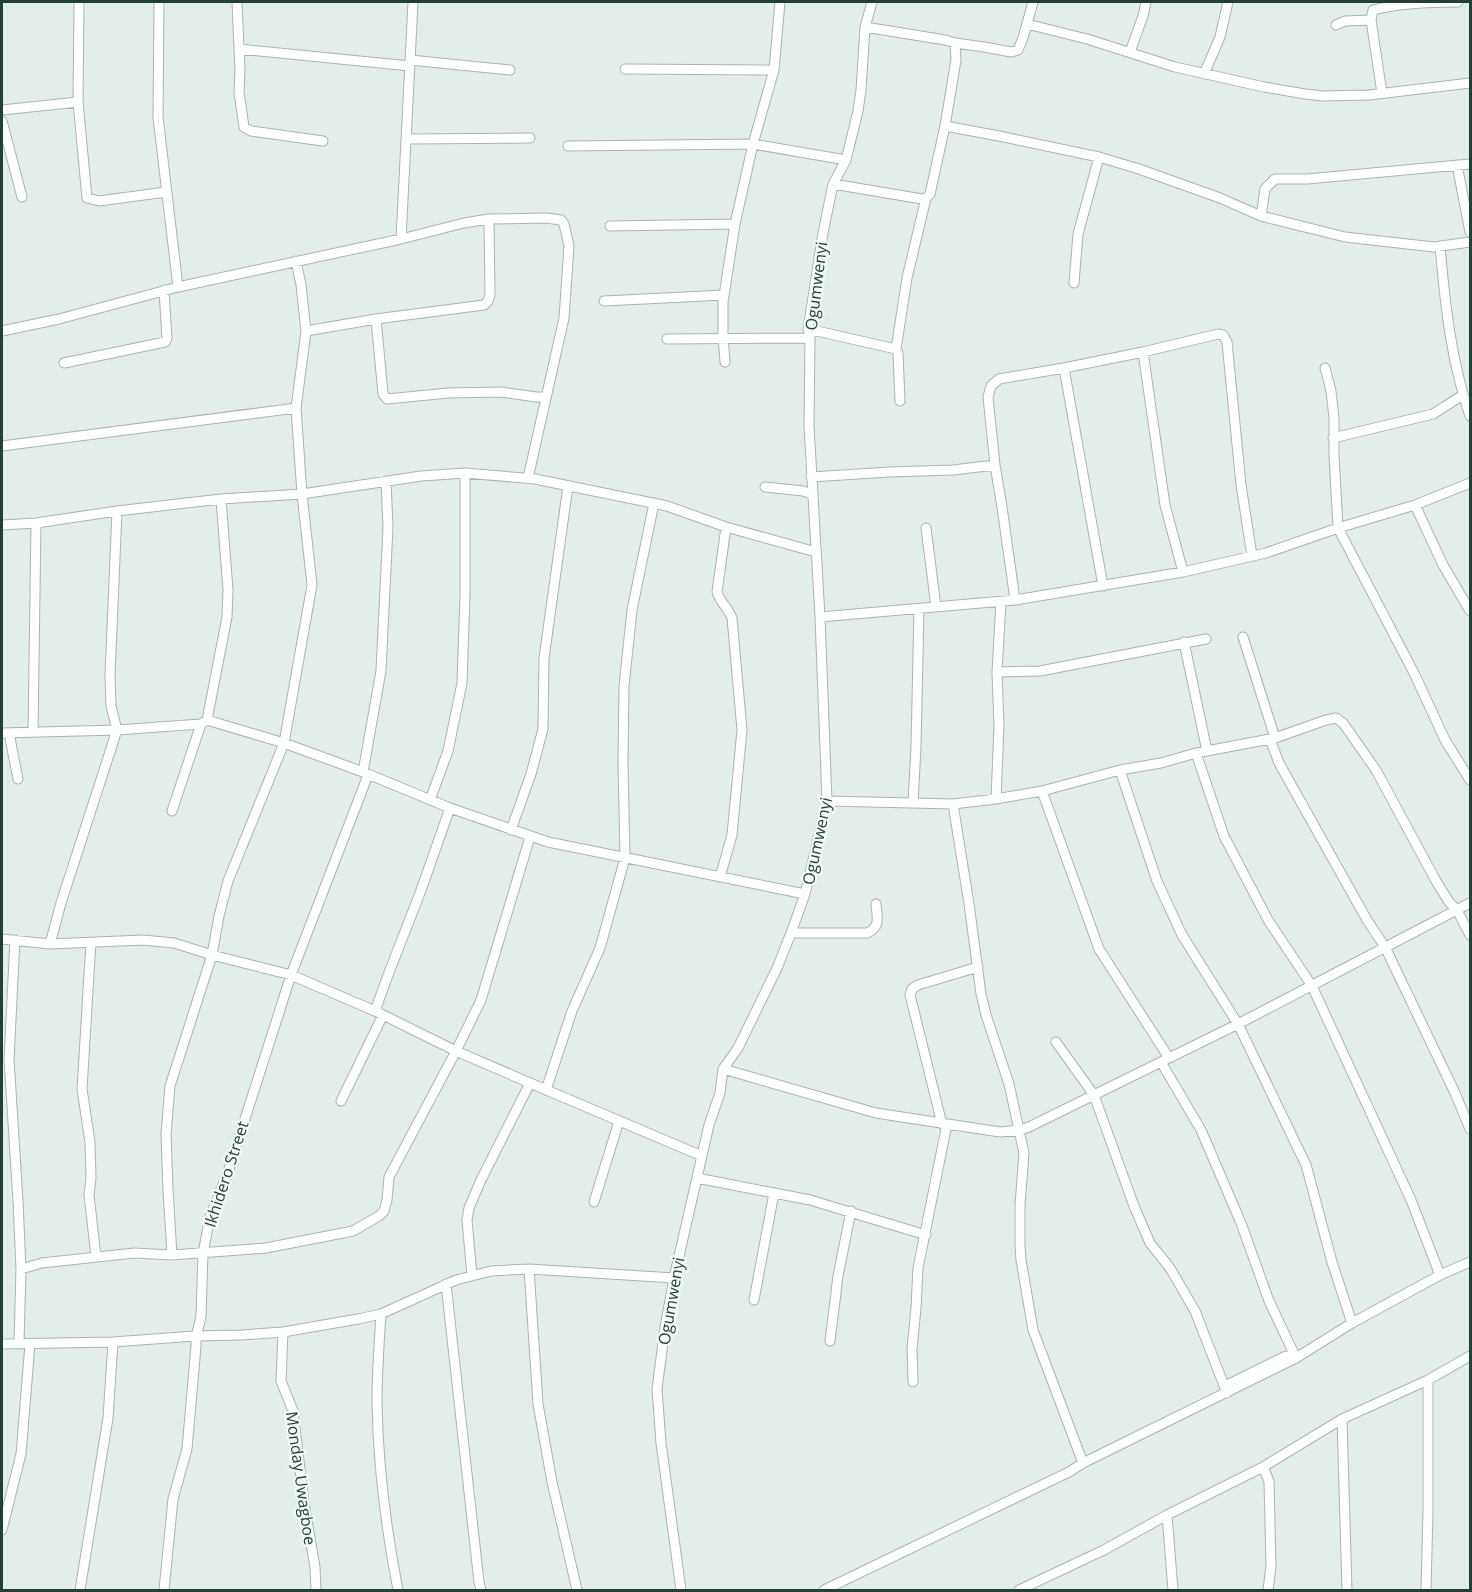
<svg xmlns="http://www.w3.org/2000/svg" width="1472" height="1592" viewBox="0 0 1472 1592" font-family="'Open Sans',sans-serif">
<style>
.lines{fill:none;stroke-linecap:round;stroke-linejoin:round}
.street-casing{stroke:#a5b7b0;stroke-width:11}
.street{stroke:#fff;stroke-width:9}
.labels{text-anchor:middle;stroke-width:4.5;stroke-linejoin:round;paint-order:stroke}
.street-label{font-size:16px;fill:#214138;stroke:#f4faf7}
</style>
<rect width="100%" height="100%" fill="#e3eee9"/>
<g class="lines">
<g class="street-casing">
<path id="street" d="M79 2 78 102 87 198 99 201 166 192
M159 2 158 117 178 287
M237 2 240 71 239 92 244 127 251 131 323 141
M1027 24 1087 39 1175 67 1264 87 1305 94 1322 96 1369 95 1470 83
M1336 25 1345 21 1371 20
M955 43 984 47 1011 52 1018 50 1023 38 1033 2
M239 49 410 66
M1130 52 1143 16 1146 2
M410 60 510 70
M625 69 774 70
M1204 74 1220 37 1228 2
M1382 93 1371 20 1373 10C1400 3 1429 2 1458 2
M2 110 78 102
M2 121 22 197
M945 126 999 136 1099 157 1139 169 1220 198 1261 216 1345 237 1434 247 1470 242
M406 139 530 138
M568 146 753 144 846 160
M1457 165 1470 232
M833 184 922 199 926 198 930 194 945 126 956 60 955 43 945 40 865 27
M1261 216 1265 189 1275 179H1307L1470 164
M610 226 735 224
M401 239 413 2
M1440 246C1445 304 1451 361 1470 416
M1074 283 1078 234 1099 157
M604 301 724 295
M376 319 383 394 387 399 448 393 501 392 536 397H546
M808 329 896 349 898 353 900 401
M2 331 59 319 178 287 401 239 464 223 489 219 546 218 561 220 564 224 569 246 564 318 528 478
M306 331 376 319 484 305 488 301 490 295 489 219
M667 339 810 338
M896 349 907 278 926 198
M1143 352 1165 505 1183 572
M725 362 723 337V302L735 224 753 144 774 70 780 2
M64 363 165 342 167 339 164 290
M1064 368 1143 352 1218 334 1223 335 1227 342 1241 485 1252 556
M1325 368 1331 391 1334 418V455L1338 528 1415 675 1445 740 1470 780
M1333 438 1433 414 1463 395
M2 446 296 408
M811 477 889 472 953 470 995 465
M765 487 803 491 812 494
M1415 505 1443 565 1470 611
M2 525 36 523 117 511 221 499 302 494 421 476 465 473 535 479 667 506 726 527 816 552
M926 528 936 607
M1015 600 1002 507 995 465 988 397 991 386 999 379 1064 368 1103 586
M820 617 1015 600 1183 572 1266 553 1338 528 1415 505 1470 483
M1243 637 1275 738
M1184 642 1207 751
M997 672 1040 671 1206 639
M207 720 227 617 228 590 221 499
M33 732 36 523
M2 733 117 730 201 724 207 720 284 743 363 772 450 808 548 842 805 894
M9 733 18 779
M1270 739 1279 763 1367 920 1385 947 1455 1093 1470 1129
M1196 753 1224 836 1268 920 1312 986 1411 1200 1440 1275
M1120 770 1157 881 1182 935 1238 1024 1306 1165 1332 1262 1352 1323
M363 772 381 671 388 527 386 481
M1042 791 1099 949 1169 1058
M996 799 999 726 997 672 1001 602
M430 800 448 751 462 683 465 596V473
M827 801 953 804 996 799 1042 791 1120 770 1161 763 1196 753 1275 738 1326 720 1336 718 1343 723 1376 770 1436 881 1449 902 1457 910 1470 935
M913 803 916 747 919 609
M953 804 969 904 981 994 986 1015 1009 1084 1024 1153 1020 1205V1246L1021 1260 1033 1330 1083 1463
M172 811 201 724
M511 830 531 774 543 729 544 658 568 486
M720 877 732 835 742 730 732 618C727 605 721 605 717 592L726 527
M791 933H867C881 927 877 917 876 904
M2 939 50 944 143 940 174 943 212 955 291 975 375 1011 456 1051 530 1083 702 1156
M15 940 9 1059 18 1201 21 1269 19 1344
M91 942 82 1089 90 1142 91 1178 89 1195 96 1257
M50 944 61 903 117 730 111 706 110 675 117 511
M375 1011 388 975 420 893 450 808
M1056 1042 1094 1095 1134 1206 1150 1243 1170 1268 1195 1311 1227 1393
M1161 1062 1201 1130 1241 1223 1269 1301 1296 1358
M723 1069 876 1113 1000 1132 1020 1130 1029 1127 1238 1024 1470 903
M546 1090 572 1011 600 948 625 858 623 763 624 686 632 610 654 503
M341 1101 383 1015
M942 1124 910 995 912 989 918 985 978 967
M697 1178 810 1200 926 1235
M594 1202 619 1121
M172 1255 168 1190 166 1134 170 1086 212 955 219 916 228 881 284 743 312 585 302 494 296 408 306 331 301 285 296 261
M21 1269 42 1263 134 1253 172 1255 266 1248 353 1231 379 1216 384 1211 387 1200 389 1177 456 1051 481 1000 530 837
M529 1269 538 1404 552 1482 577 1590
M472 1276 467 1220 469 1208 480 1182 530 1083
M446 1284 479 1582 481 1590
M754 1300 774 1193
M381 1314C379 1343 377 1373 377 1402 378 1465 386 1529 398 1590
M283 1332 281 1381 293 1411 304 1503 315 1567 316 1590
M830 1341 838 1276 851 1211
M2 1344 113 1342 195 1336 242 1335 283 1332 358 1319 381 1314 456 1280 491 1271 529 1269 674 1278
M913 1382 912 1349 916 1308 918 1268 947 1124
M1225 1386 1286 1356
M1342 1419 1347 1590
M1263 1467 1269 1481 1271 1566 1268 1590
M1167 1515 1173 1590
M2 1530 21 1454 30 1344
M80 1590 108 1418 113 1342
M164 1590 173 1499 187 1449 196 1346C195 1334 199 1328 201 1316L203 1253 210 1217 228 1172 291 975 368 775
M681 1590 661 1443 657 1389 665 1327 674 1278 709 1125 720 1093 723 1069 738 1048 778 966 791 933 805 894 827 801 820 617 809 426 810 338 808 329 823 233 833 184 846 160 858 111 861 90 865 27 872 2
M824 1590 1069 1472 1083 1463 1296 1358 1352 1323 1440 1275 1470 1262
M1019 1590 1104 1550 1167 1515 1263 1467 1342 1419 1428 1380 1470 1356
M1426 1590 1428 1510V1380"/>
</g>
<use href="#street" class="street"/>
</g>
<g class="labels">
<g class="street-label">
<text transform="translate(816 286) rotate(-83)" y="6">Ogumwenyi</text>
<text transform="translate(817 841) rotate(-78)" y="6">Ogumwenyi</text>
<text transform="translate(226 1174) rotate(-72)" y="6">Ikhidero Street</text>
<text transform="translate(671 1301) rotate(-80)" y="6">Ogumwenyi</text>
<text transform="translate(301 1478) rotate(82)" y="6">Monday Uwagboe</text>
</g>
</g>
<rect width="1472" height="1592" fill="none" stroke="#214138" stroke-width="6"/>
</svg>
